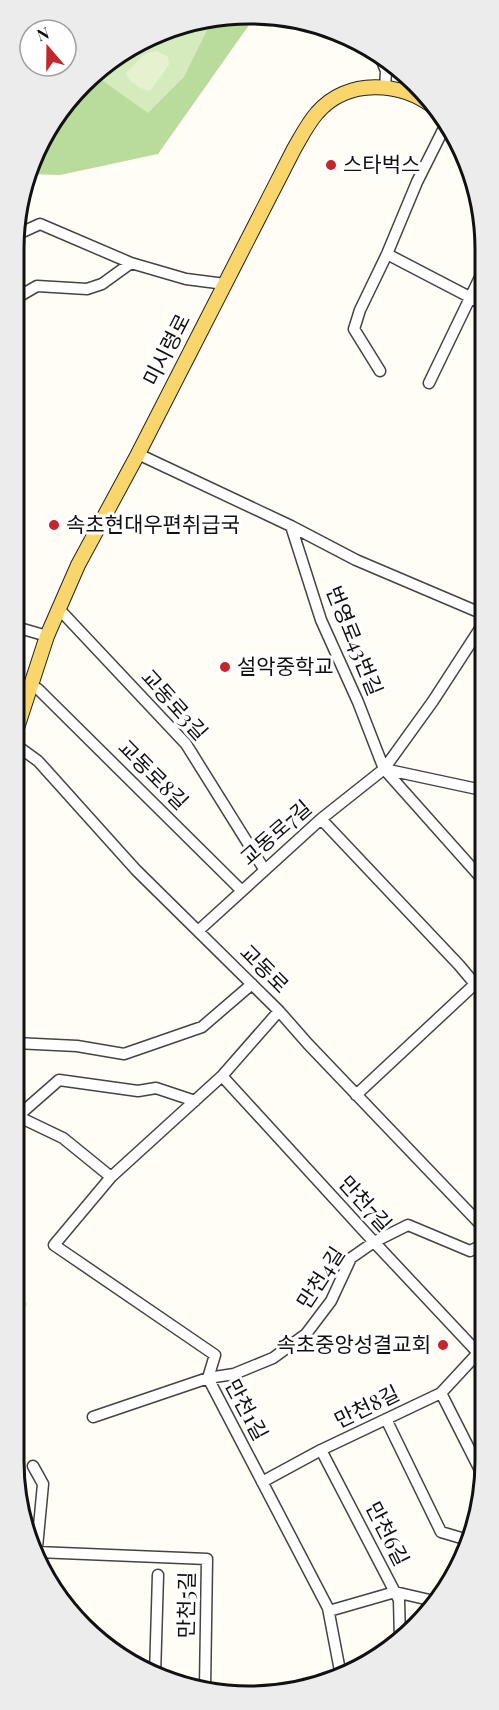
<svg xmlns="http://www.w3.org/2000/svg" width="499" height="1710" viewBox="0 0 499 1710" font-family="'Playfair Display','Noto Sans KR',serif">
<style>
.green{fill:#d5ebbd}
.forest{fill:#b9dc9c}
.pitch{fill:#e6f2cf}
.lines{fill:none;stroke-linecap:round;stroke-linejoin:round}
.minor-casing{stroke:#444;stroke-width:13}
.major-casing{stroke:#222;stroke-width:16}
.minor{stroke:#fff;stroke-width:10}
.major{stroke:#f9d66b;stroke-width:14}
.poi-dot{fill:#c4262e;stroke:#fff;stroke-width:2}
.labels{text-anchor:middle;stroke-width:6;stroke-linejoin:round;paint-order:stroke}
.poi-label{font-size:21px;fill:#111;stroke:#fff;text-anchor:start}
.street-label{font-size:21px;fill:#111;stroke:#fff}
.rim{fill:none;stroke:#111;stroke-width:3}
</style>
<rect width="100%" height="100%" fill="#fffdf5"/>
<path class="green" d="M203 18H224L196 74 148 119 91 81 118 53Z"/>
<path class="forest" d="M213 18H254L158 154 60 175 30 174 53 119 96 76 148 113 184 77Z"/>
<path class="pitch" d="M157 51 168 57 169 65 150 91C140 89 129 83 126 73L145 54Z
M14 1292 28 1304 14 1320Z"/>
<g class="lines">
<g class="minor-casing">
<path id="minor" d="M380 56 386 71 385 88
M18 234 40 224 131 263
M387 254 483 304
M18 297 37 286 87 289 102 284 131 263 186 279 225 284
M380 371 354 329 360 310 387 254 417 182 446 124
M429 383 483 271
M138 454 291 526 356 560 483 614
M291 526 321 620 358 702 384 769 482 879
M59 609 186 744 264 869
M16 627 47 636
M38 689 241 890
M16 745 38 761 136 870 279 1011 308 1044 482 1226
M384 769 482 790
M321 819 459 965 475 984 482 983
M198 931 321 819 384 769 433 701 483 624
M279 1011 222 1076 111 1177 54 1245 215 1355 208 1378 328 1608 341 1676
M15 1043 77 1046 124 1054 202 1027 252 984
M222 1076 374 1242 481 1356
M356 1095 475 984
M15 1115 63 1138 111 1177
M18 1116 59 1080 138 1091 156 1088 195 1101
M441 1393 481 1472
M93 1417 208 1378 234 1374 273 1358 306 1334 331 1301 351 1258 374 1242 408 1225 470 1251 482 1245
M386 1419 441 1532 468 1540
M321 1450 399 1600 400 1640
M33 1466 43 1484 36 1558
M262 1482 321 1450 441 1393 478 1353
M37 1552 207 1559 205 1688
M329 1611 395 1592 434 1601
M155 1675 158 1575"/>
</g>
<g class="major-casing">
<path id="major" d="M16 731 47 636 78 565 138 454 294 149C301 137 308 123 317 113 347 78 401 81 435 108"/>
</g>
<use href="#minor" class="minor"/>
<use href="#major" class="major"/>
</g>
<g class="poi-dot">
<circle cx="331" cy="165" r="6"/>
<circle cx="54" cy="525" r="6"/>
<circle cx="225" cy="667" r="6"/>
<circle cx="443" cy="1345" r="6"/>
</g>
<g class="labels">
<g class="poi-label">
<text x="343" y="172">스타벅스</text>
<text x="66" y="532">속초현대우편취급국</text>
<text x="237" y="674">설악중학교</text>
<text x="431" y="1352" text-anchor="end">속초중앙성결교회</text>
</g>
<g class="street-label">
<text transform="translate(167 350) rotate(-63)" y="7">미시령로</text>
<text transform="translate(354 641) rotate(68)" y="7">번영로43번길</text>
<text transform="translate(174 705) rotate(48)" y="7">교동로3길</text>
<text transform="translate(153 775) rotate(45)" y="7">교동로8길</text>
<text transform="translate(276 833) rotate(-41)" y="7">교동로7길</text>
<text transform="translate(264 969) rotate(45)" y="7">교동로</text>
<text transform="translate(365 1204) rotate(48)" y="7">만천7길</text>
<text transform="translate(321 1278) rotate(-57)" y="7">만천4길</text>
<text transform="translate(367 1407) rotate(-26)" y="7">만천8길</text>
<text transform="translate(246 1410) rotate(62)" y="7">만천1길</text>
<text transform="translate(387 1534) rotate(63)" y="7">만천6길</text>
<text transform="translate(187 1605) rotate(-89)" y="7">만천5길</text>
</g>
</g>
<path d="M0 0H499V1710H0ZM249 24H250A225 225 0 0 1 475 249V1461A225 225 0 0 1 250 1686H249A225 225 0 0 1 24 1461V249A225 225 0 0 1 249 24Z" fill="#ececec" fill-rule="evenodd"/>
<path class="rim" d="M249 24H250A225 225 0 0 1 475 249V1461A225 225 0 0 1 250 1686H249A225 225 0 0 1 24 1461V249A225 225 0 0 1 249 24Z"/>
<g transform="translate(48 48) rotate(340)"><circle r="28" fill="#ffffff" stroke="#a0a0a0" stroke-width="1.5"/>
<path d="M0-4.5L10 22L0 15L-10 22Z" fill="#c4262e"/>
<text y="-9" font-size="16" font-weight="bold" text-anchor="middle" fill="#111111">N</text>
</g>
</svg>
